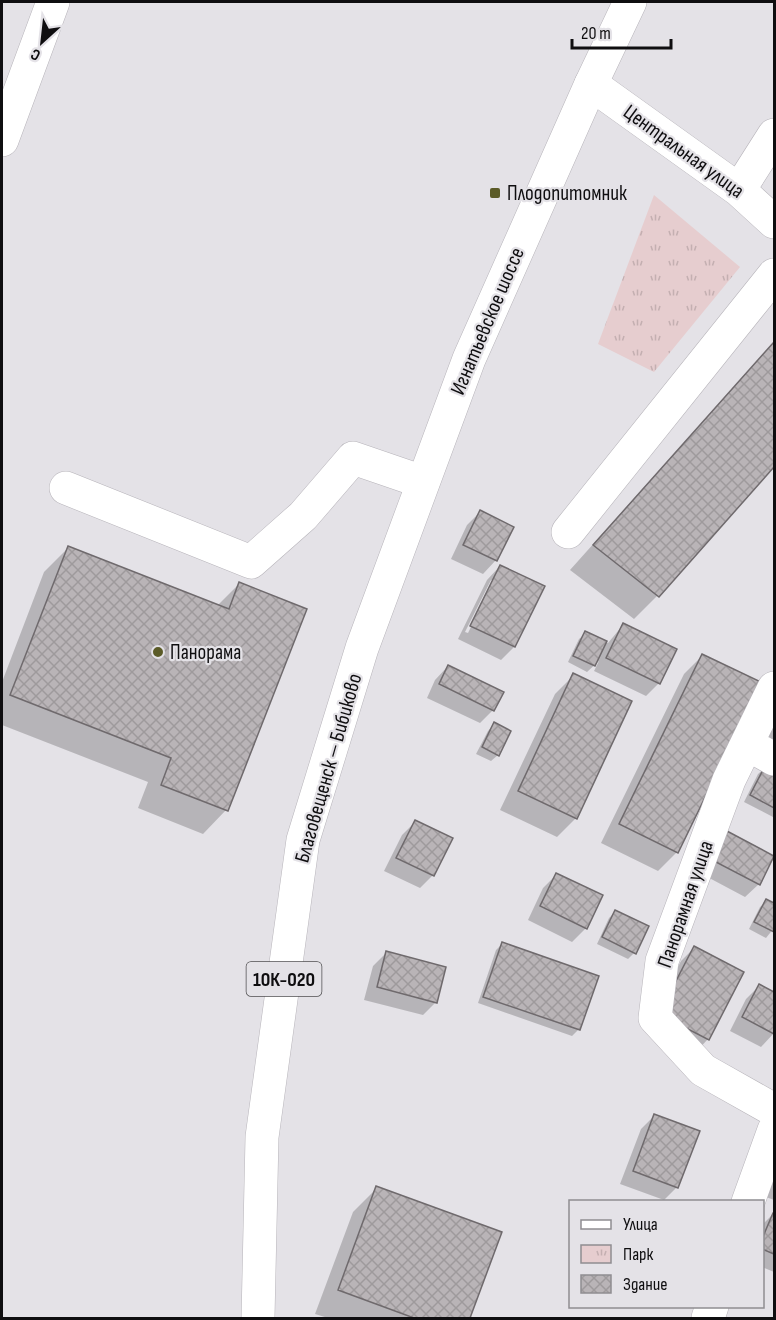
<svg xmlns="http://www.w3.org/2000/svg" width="776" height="1320" viewBox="0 0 776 1320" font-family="'Sofia Sans Condensed',sans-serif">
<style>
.park{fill:url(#park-tufts)}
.shadow{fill:#0003;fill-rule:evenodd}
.building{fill:url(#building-cross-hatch);stroke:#6f6a6d;stroke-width:1.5}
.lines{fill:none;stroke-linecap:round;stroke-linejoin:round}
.minor-casing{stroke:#b7b4ba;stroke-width:34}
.major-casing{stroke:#b7b4ba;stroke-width:34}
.minor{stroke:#fff;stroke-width:33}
.major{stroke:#fff;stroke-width:33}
.poi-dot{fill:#5b5b28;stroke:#e4e2e7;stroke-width:2}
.labels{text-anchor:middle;stroke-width:4.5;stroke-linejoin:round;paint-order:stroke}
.shield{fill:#e4e2e7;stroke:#4f4e50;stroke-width:1.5}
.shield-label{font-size:20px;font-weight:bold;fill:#0f0e10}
.street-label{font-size:21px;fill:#0f0e10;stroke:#e4e2e7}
.poi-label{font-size:21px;fill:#0f0e10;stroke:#e4e2e7;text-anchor:start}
</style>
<defs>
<pattern id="park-tufts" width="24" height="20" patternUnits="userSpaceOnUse" patternTransform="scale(1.5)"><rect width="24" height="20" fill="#e6cdcf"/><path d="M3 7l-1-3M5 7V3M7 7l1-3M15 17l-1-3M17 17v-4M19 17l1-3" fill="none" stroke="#c4afb1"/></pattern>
<pattern id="building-cross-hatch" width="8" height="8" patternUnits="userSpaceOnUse" patternTransform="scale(1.5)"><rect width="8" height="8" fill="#b9b4b7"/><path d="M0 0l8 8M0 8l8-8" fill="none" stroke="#9e9a9c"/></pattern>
</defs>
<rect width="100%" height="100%" fill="#e4e2e7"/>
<path class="park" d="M654 195 740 267 654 372 598 344Z"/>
<path class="shadow" d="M774 342V464L657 596 634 619 570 570Z
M480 512 496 560 483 574 451 559 467 525Z
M68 548 217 606 239 584 226 810 203 834 138 808 148 782 2 725V682L44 572Z
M500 566 543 587 514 647 501 660 458 639 487 580ZM491 580H494L468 633 465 632Z
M623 625 659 683 646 696 594 671 599 661 587 672 568 662 579 639 586 633 608 643Z
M703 655 677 852 658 871 601 843 684 674Z
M448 666 493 710 480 723 427 698 435 680Z
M574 675 576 818 557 837 500 810 555 694Z
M774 709V744L759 736Z
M494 724 498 755 491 761 476 754 488 731Z
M765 768 774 773V815L773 817 744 802 758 774Z
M415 822 433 875 420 888 384 871 402 835Z
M712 845 759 884 745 897 698 872Z
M557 874 601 896 585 929 572 942 528 920 543 888Z
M767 901 774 905V928L766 938 749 929 760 907Z
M616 911 634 953 628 959 597 944 609 918Z
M502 944 579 1029 572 1036 478 1003 496 950Z
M694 948 708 1039 695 1053 647 1028 681 961Z
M386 953 436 1002 423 1015 364 1000 373 966Z
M759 986 774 994V1033L761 1047 730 1031 746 999Z
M654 1116 677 1187 664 1200 620 1184 641 1129Z
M774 1176V1200L766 1197Z
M377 1188 500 1233 469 1318H328L315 1314 353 1212Z
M773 1214 774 1215V1272L762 1267V1225Z"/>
<path class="building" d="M774 342V467L659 597 593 545Z
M480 510 514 527 497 561 463 545Z
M68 546 229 609 239 582 307 609 228 811 161 785 171 758 10 695Z
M500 565 545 586 515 647 470 626Z
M623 623 677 649 660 684 606 658Z
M585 631 607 641 595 666 573 656Z
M702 654 761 682 678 853 619 824Z
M448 665 504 692 494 711 439 684Z
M573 673 632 701 577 819 518 791Z
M494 722 511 731 499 756 482 747Z
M765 766 774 771V808L750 795Z
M415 820 453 838 434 876 396 858Z
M725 830 774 856 760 885 710 859Z
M556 873 603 895 587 929 540 906Z
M766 899 774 903V932L754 922Z
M615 910 649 926 636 954 602 937Z
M502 942 599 976 580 1030 483 997Z
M694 946 744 972 709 1040 659 1014Z
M386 951 446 967 437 1003 377 987Z
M759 984 774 992V1034L742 1017Z
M654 1114 700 1131 678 1188 633 1171Z
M376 1186 502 1232 470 1318H414L338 1290Z
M773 1213H774V1254L762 1249V1239Z"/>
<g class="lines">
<g class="minor-casing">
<path id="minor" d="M591 84 739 190 774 222
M2 140 53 2
M739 190 774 135
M66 488 251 562 303 516 353 458 423 482
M568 532 774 275
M774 688 729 780 662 961 655 1018 703 1070 774 1110
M747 744 774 759
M748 1202 774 1130
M708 1318 712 1306"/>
</g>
<g class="major-casing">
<path id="major" d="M258 1318 262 1137 303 840 362 648 469 359 591 84 630 2"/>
</g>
<use href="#minor" class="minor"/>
<use href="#major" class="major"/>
</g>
<g class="poi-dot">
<rect x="489" y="187" width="12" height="12" rx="3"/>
<circle cx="158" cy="652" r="6"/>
</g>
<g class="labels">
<rect class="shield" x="246.5" y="962" width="75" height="34" rx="4.5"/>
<g class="shield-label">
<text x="284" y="986">10К-020</text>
</g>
<g class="street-label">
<text transform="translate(684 151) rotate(36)" y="7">Центральная улица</text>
<text transform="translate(487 321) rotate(-67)" y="7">Игнатьевское шоссе</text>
<text transform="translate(328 768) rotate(-74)" y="7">Благовещенск — Бибиково</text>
<text transform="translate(685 904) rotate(-71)" y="7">Панорамная улица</text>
</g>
<g class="poi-label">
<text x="507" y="200">Плодопитомник</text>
<text x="170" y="659">Панорама</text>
</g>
</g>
<rect width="776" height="1320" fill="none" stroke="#0f0e10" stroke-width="6"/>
<rect x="569" y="1200" width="195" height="108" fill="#e4e2e7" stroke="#8f8d91" stroke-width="1.5"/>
<rect x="581" y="1220" width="30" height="9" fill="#ffffff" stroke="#8f8d91" stroke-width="1.5"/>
<text x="623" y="1230" font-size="18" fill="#0f0e10">Улица</text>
<rect x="581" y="1245" width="30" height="18" fill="url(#park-tufts)" stroke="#8f8d91" stroke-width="1.5"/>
<text x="623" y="1260" font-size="18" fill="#0f0e10">Парк</text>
<rect x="581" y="1275" width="30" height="18" fill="url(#building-cross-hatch)" stroke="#8f8d91" stroke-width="1.5"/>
<text x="623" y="1290" font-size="18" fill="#0f0e10">Здание</text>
<g transform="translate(42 42) rotate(207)" stroke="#e4e2e7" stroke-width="4.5" paint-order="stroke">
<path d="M0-4.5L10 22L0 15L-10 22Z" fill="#0f0e10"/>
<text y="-9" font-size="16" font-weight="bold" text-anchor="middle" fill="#0f0e10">С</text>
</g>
<path d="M572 39v9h99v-9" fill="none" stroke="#0f0e10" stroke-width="3"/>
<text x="581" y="39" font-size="18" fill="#0f0e10" stroke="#e4e2e7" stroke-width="4.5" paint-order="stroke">20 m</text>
</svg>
